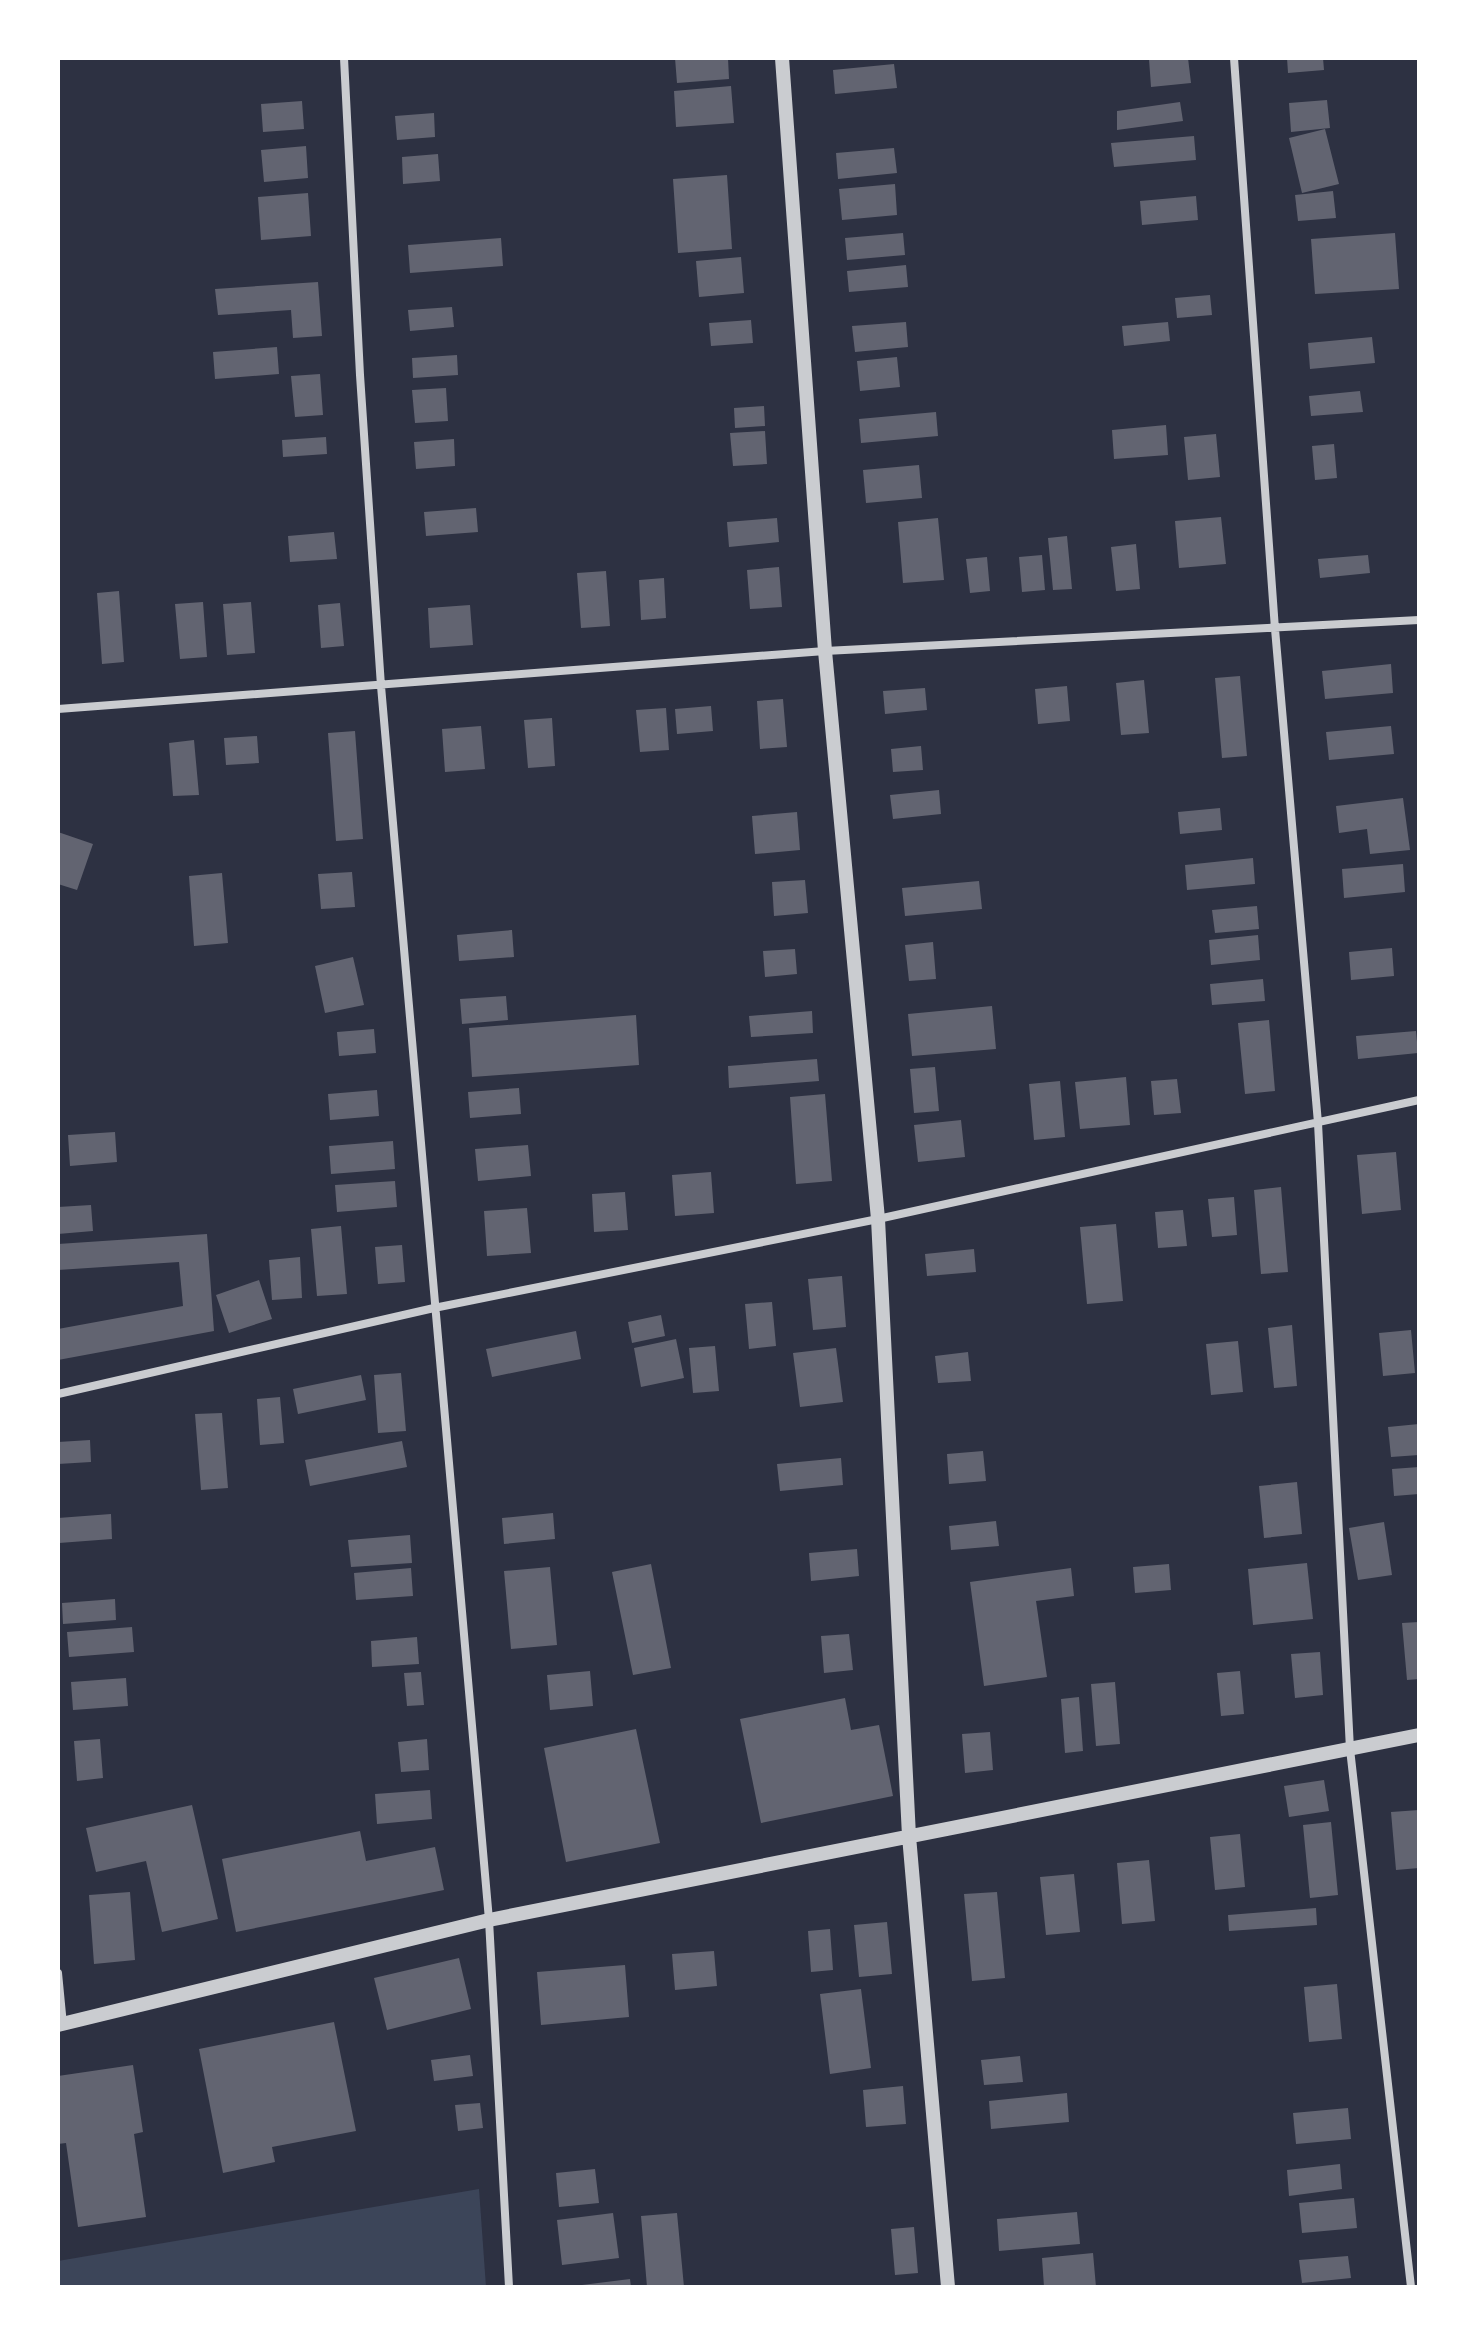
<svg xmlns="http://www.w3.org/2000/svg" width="1477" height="2345" viewBox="0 0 1477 2345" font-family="'Fira Sans',sans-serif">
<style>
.green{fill:#3c4559}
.building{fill:#626471}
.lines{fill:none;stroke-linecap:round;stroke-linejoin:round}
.minor{stroke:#caccd0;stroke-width:8}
.tertiary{stroke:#caccd0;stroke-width:14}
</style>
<rect width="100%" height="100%" fill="#2d3142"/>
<path class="green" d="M479 2189 486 2287H58V2261Z"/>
<path class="building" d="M675 58H728L729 79 677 83Z
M1188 58 1191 83 1151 87 1149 59Z
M1287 58H1323L1324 70 1288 73Z
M894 64 897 88 835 94 833 70Z
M731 86 734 123 676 127 674 91Z
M1327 100 1330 128 1291 132 1289 103Z
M302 101 304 129 263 132 261 104Z
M1180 102 1183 121 1117 130V111Z
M434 113 435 137 397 140 395 116Z
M1325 129 1339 184 1302 193 1289 138Z
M1194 136 1196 160 1114 167 1111 143Z
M306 146 308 178 264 182 261 150Z
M894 148 897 173 838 179 836 153Z
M438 154 440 181 403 184 402 157Z
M727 175 732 249 678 253 673 179Z
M895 184 897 215 842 220 839 189Z
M1333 191 1336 218 1298 221 1295 195Z
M308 193 311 236 261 240 258 197Z
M1196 196 1198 220 1142 225 1140 201Z
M903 233 905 255 847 260 845 238Z
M1395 233 1399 289 1315 294 1311 239Z
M501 238 503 266 410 273 408 245Z
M741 257 744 293 699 297 696 261Z
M906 265 908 287 849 292 847 271Z
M318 282 322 336 293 338 291 310 218 315 215 289Z
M1210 295 1212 315 1177 318 1175 298Z
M452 307 454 327 410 331 408 310Z
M751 320 753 343 711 346 709 323Z
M906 322 908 347 855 352 852 326Z
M1168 322 1170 341 1124 346 1122 326Z
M1372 337 1375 363 1310 369 1308 343Z
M277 347 279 374 215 379 213 352Z
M457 355 458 375 413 378 412 358Z
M897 357 900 387 860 391 857 361Z
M320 374 323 415 295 417 291 376Z
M446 388 448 421 415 423 412 390Z
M1360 391 1363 412 1311 416 1309 396Z
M764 406 765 426 735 428 734 408Z
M936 412 938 436 861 443 859 419Z
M1166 425 1168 455 1114 459 1112 430Z
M765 431 767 464 733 466 730 433Z
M1216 434 1220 477 1188 480 1184 437Z
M326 437 327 454 283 457 282 440Z
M454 439 455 466 416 469 414 442Z
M1334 444 1337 478 1315 480 1312 446Z
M919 465 922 498 866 503 863 470Z
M476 508 478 532 426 536 424 512Z
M1221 517 1226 564 1179 568 1175 521Z
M777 518 779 542 729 547 727 522Z
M938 518 944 580 903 583 898 522Z
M334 532 337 559 290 562 288 536Z
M1067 536 1072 589 1053 590 1048 538Z
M1136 544 1140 589 1116 591 1111 547Z
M1042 555 1045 590 1022 592 1019 557Z
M1368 555 1370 573 1320 578 1318 559Z
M987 557 990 591 970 593 966 559Z
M779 567 782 607 750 609 747 570Z
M606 571 610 626 581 628 577 573Z
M664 578 666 618 641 620 639 580Z
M119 591 124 662 102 664 97 593Z
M203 602 207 657 180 659 175 604Z
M251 602 255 653 227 655 223 604Z
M340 603 344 646 321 648 318 605Z
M470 605 473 645 430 648 428 608Z
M1391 664 1393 693 1325 699 1322 671Z
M1240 676 1247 756 1222 758 1215 678Z
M1144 680 1149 733 1121 735 1116 683Z
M1067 686 1070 721 1038 724 1035 689Z
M925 688 927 710 885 714 883 691Z
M783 699 787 747 760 749 757 701Z
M711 706 713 731 677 734 675 709Z
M666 708 669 750 640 752 636 710Z
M552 718 555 766 528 768 524 720Z
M481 726 485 769 445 772 442 729Z
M1391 726 1394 754 1329 760 1326 732Z
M355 731 363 839 336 841 328 733Z
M257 736 259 763 226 765 224 738Z
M194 740 199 795 173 796 169 743Z
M921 746 923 770 893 772 891 749Z
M939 790 941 814 893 819 890 795Z
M1403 798 1410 850 1370 854 1367 829 1339 833 1336 806Z
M1220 808 1222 830 1180 834 1178 812Z
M797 812 800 850 755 854 752 816Z
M58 832 93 844 77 890 58 884Z
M1253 858 1255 884 1187 890 1185 865Z
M1403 864 1405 892 1344 898 1342 869Z
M352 872 355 907 321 909 318 874Z
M222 873 228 943 194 946 189 876Z
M805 880 808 913 774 916 772 882Z
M979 881 982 909 905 916 902 888Z
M1257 906 1259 929 1215 933 1212 910Z
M512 930 514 957 459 961 457 935Z
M1258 935 1260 960 1211 965 1209 940Z
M933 942 936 979 909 981 905 945Z
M1392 948 1394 976 1351 980 1349 952Z
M795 949 797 974 765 977 763 951Z
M353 957 364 1005 325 1013 315 966Z
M1263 979 1265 1001 1212 1005 1210 984Z
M506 996 508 1020 462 1024 460 999Z
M992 1006 996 1049 912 1056 908 1014Z
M812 1011 813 1033 751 1037 749 1016Z
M636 1015 639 1065 472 1077 469 1028Z
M1269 1020 1275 1091 1245 1094 1238 1023Z
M374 1029 376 1053 339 1056 337 1032Z
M1416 1031 1418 1053 1358 1059 1356 1036Z
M817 1059 819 1081 729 1088 728 1066Z
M935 1067 939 1111 914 1113 910 1069Z
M1126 1077 1130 1125 1080 1129 1075 1082Z
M1177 1079 1181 1113 1154 1115 1151 1081Z
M1060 1081 1065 1137 1034 1140 1029 1084Z
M519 1088 521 1114 470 1118 468 1092Z
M377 1090 379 1116 330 1120 328 1094Z
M825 1094 832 1181 796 1184 790 1097Z
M961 1120 965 1157 918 1162 914 1125Z
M115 1132 117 1162 70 1166 68 1135Z
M393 1141 395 1169 331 1174 329 1146Z
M528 1145 531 1176 478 1181 475 1149Z
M1396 1152 1401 1210 1362 1214 1357 1155Z
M711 1172 714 1213 675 1216 672 1175Z
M395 1181 397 1207 337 1212 335 1185Z
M1281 1187 1288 1272 1261 1274 1254 1190Z
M625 1192 628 1230 594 1232 592 1194Z
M1234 1197 1237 1235 1212 1237 1208 1199Z
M91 1205 93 1231 58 1234V1207Z
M527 1208 531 1253 487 1256 484 1211Z
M1183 1210 1187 1246 1158 1248 1155 1212Z
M1116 1224 1123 1301 1087 1304 1080 1227Z
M341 1226 347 1294 317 1296 311 1229Z
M207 1234 214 1331 58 1360V1329L183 1306 179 1262 58 1270V1244Z
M402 1245 405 1282 378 1284 375 1247Z
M974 1249 976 1272 927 1276 925 1254Z
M300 1257 302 1298 272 1300 269 1260Z
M842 1276 846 1327 813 1330 808 1279Z
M259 1280 272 1319 229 1333 216 1295Z
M772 1302 776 1346 749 1349 745 1304Z
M661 1315 665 1336 632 1343 628 1322Z
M1292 1325 1297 1386 1274 1388 1268 1328Z
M1411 1330 1415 1373 1383 1376 1379 1333Z
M576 1331 581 1359 492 1377 486 1349Z
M676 1339 684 1378 641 1387 634 1348Z
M1238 1341 1243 1392 1211 1395 1206 1344Z
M715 1346 719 1391 693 1393 689 1348Z
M836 1348 843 1402 800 1407 793 1353Z
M968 1352 971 1381 938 1383 935 1356Z
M401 1373 406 1431 378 1433 374 1375Z
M361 1375 366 1400 298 1414 293 1389Z
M280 1397 284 1443 260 1445 257 1399Z
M222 1413 228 1488 201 1490 195 1414Z
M1419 1424V1455L1391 1457 1388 1427Z
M90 1440 91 1462 58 1464V1442Z
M402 1441 407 1467 310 1486 305 1460Z
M983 1451 986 1481 949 1484 947 1454Z
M841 1458 843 1485 780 1491 777 1464Z
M1419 1467V1494L1394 1496 1392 1469Z
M1297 1482 1302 1534 1264 1538 1259 1486Z
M553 1513 555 1539 504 1544 502 1518Z
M111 1514 112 1539 59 1543 58 1518Z
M996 1521 999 1546 951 1550 949 1526Z
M1384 1522 1392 1575 1358 1580 1349 1528Z
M410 1535 412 1563 351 1567 348 1540Z
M857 1549 859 1576 811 1581 809 1553Z
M1307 1563 1313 1619 1253 1625 1248 1569Z
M651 1564 671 1668 633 1675 612 1572Z
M1169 1564 1171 1590 1135 1593 1133 1567Z
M550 1567 557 1645 511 1649 504 1571Z
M411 1568 413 1596 356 1600 354 1573Z
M1071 1568 1074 1596 1036 1601 1047 1677 984 1686 970 1582Z
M115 1599 116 1620 63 1624 62 1603Z
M1419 1622V1679L1407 1680 1402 1623Z
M132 1627 134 1652 69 1657 67 1632Z
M849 1634 853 1670 824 1673 821 1636Z
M417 1637 419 1664 372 1667 371 1641Z
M1320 1652 1323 1695 1295 1698 1291 1654Z
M590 1671 593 1706 550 1710 547 1675Z
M1240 1671 1244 1714 1221 1716 1217 1673Z
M421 1672 424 1705 407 1706 404 1673Z
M126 1678 128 1706 73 1710 71 1682Z
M1115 1682 1120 1744 1096 1746 1091 1684Z
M1079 1697 1083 1751 1065 1753 1061 1699Z
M845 1698 851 1730 879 1725 893 1796 761 1823 740 1719Z
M636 1729 660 1843 566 1862 544 1748Z
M990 1732 993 1770 965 1773 962 1734Z
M100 1739 103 1778 77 1781 74 1741Z
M427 1739 429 1770 401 1772 398 1742Z
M1324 1780 1329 1811 1289 1817 1284 1786Z
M430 1790 432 1819 377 1824 375 1794Z
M192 1805 218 1919 162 1932 146 1861 96 1872 86 1828Z
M1419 1810V1868L1396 1870 1391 1812Z
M1331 1822 1338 1895 1310 1898 1303 1825Z
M360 1831 366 1861 435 1847 444 1890 236 1932 222 1859Z
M1240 1834 1245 1887 1215 1890 1210 1837Z
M1149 1860 1155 1921 1122 1924 1117 1863Z
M1074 1874 1080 1932 1046 1935 1040 1877Z
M130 1892 135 1960 94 1964 89 1895Z
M997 1892 1005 1978 972 1981 964 1894Z
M1316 1908 1317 1925 1229 1931 1228 1915Z
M887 1922 892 1974 859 1977 854 1925Z
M830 1929 833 1970 811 1972 808 1931Z
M714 1951 717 1986 675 1990 672 1954Z
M459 1958 471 2009 387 2030 374 1978Z
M625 1965 629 2017 541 2025 537 1972Z
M1337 1984 1342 2039 1309 2042 1304 1987Z
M861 1989 871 2068 830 2074 820 1994Z
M334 2022 356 2131 272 2147 275 2162 223 2173 199 2049Z
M470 2055 473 2076 434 2081 431 2060Z
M1020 2056 1023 2082 984 2085 981 2060Z
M133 2065 143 2132 134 2134 146 2217 78 2227 66 2143 58 2144V2076Z
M903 2086 906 2124 866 2127 863 2090Z
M1067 2093 1069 2122 991 2129 989 2101Z
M480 2103 483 2128 458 2131 455 2105Z
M1348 2108 1351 2139 1296 2144 1293 2113Z
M1340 2164 1342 2189 1289 2196 1287 2170Z
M595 2169 599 2203 559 2207 556 2173Z
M1354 2198 1357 2228 1302 2233 1299 2203Z
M1077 2212 1080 2244 999 2251 997 2219Z
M613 2213 619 2258 562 2265 557 2220Z
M677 2213 684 2287H647L641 2216Z
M914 2227 918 2273 895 2275 891 2229Z
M1093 2253 1096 2287H1044L1042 2258Z
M1348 2256 1351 2278 1302 2283 1299 2260Z
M630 2279 631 2287H582V2285Z"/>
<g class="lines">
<path class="minor" d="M344 58 360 375 381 686 489 1920 509 2287
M1234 58 1275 629 1318 1123 1350 1749 1411 2287
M58 709 825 651 1419 620
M58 1394 434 1308 878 1219 1419 1100
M58 1973 63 2025"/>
<path class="tertiary" d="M782 58 825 651 878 1219 909 1836 948 2287
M58 2025 489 1920 1419 1735"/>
</g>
<rect width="1477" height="2345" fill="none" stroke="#ffffff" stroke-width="120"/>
</svg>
